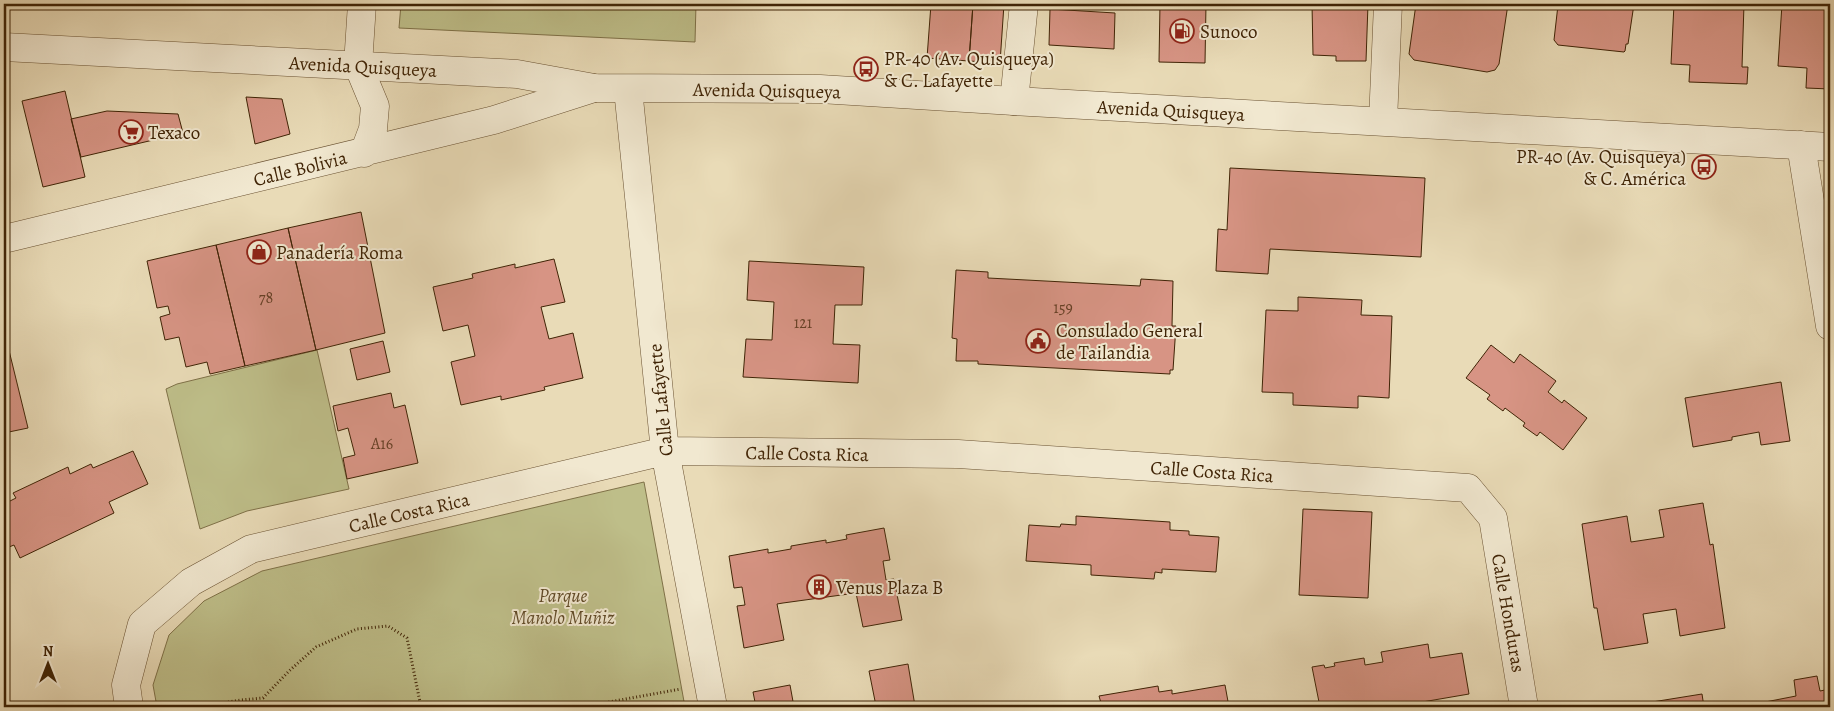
<svg xmlns="http://www.w3.org/2000/svg" width="1834" height="711" viewBox="0 0 1834 711" font-family="Alegreya,serif">
<style>
.green{fill:#bebe89;stroke:#7f7148}
.building{fill:#d79484;stroke:#402406}
.lines{fill:none;stroke-linecap:round;stroke-linejoin:round}
.minor-casing{stroke:#6a5232;stroke-width:29}
.tertiary-casing{stroke:#6a5232;stroke-width:29}
.path{stroke:#402406;stroke-width:3;stroke-dasharray:1 2.5;stroke-linecap:butt}
.minor{stroke:#f1e8d0;stroke-width:28}
.tertiary{stroke:#f1e8d0;stroke-width:28}
.labels{text-anchor:middle;stroke-width:4;stroke-linejoin:round;paint-order:stroke}
.number-label{font-size:16px;fill:#664026}
.poi-label{font-size:19px;fill:#402406;stroke:#f1e8d0;text-anchor:start}
.street-label{font-size:19px;fill:#402406;stroke:#f1e8d0}
.park-label{font-size:19px;font-style:italic;fill:#604a27;stroke:#f1e8d0}
</style>
<rect width="100%" height="100%" fill="#e9dbb7"/>
<filter id="stains"><feTurbulence type="fractalNoise" baseFrequency=".004" numOctaves="4"/><feColorMatrix values="0 0 0 0 .2 0 0 0 0 .09 0 0 0 0 .02 0 0 0 .5 -.17"/></filter>
<radialGradient id="worn" r=".72"><stop offset=".6" stop-color="#630" stop-opacity="0"/><stop offset="1" stop-color="#630" stop-opacity=".3"/></radialGradient>
<path class="green" d="M401 4H696L695 42 399 28Z
M317 350 349 489 247 511 200 529 166 389 177 384Z
M644 482 685 707H157L153 685 169 635 204 601 262 571Z"/>
<path class="building" d="M931 4H973L969 61 927 58Z
M973 4H1004L1000 63 969 61Z
M1160 4H1206L1205 63 1159 62Z
M1312 4H1368L1366 61H1336V56L1313 55Z
M1416 4H1508L1499 64 1495 70 1487 72 1414 60 1409 54Z
M1520 4H1634L1628 44H1626L1625 51 1624 52 1558 45 1554 40 1558 5H1554V9Z
M1674 4H1744L1742 67H1748L1747 84 1689 82 1690 65 1671 64Z
M1782 4H1830V89L1806 88 1807 68 1778 66Z
M1050 9 1115 13 1114 49 1049 45Z
M65 91 85 177 43 187 22 101Z
M246 97 282 99 290 134 255 144Z
M107 111 178 114 183 133 81 157 71 119Z
M1230 168 1425 178 1421 257 1270 249 1268 274 1216 271 1218 229 1227 230Z
M361 212 385 333 316 350 288 228Z
M288 228 316 350 245 366 216 245Z
M216 245 245 366 210 374 207 362 186 367 179 337 165 340 160 317 170 314 168 306 157 308 147 261Z
M554 259 565 302 541 307 549 339 573 333 583 378 544 387 545 390 501 400V396L461 405 451 362 475 356 468 325 443 331 433 287 473 278 472 274 515 264V268Z
M749 261 864 267 862 305H835L833 344 860 345 858 383 743 377 746 339 772 340 774 302 747 300Z
M956 270 988 272V278L1140 286 1141 279 1173 281 1172 326H1176L1173 370H1170V374L978 364V361H956L957 339 952 338Z
M1298 297 1362 300 1361 315 1392 316 1389 398 1358 396V408L1293 405V393L1262 392 1266 310 1298 311Z
M4 330 28 428 4 433Z
M383 341 390 372 357 380 350 349Z
M1491 345 1514 363 1520 354 1556 381 1548 392 1562 403 1564 400 1587 418 1563 450 1540 432 1537 436 1523 426 1525 423 1505 408 1503 411 1487 399 1490 395 1466 378Z
M1781 382 1790 441 1761 445 1759 432 1732 437V440L1693 447 1685 398Z
M391 393 394 408 405 405 418 463 347 479 343 458 355 455 348 428 338 431 333 406Z
M133 451 148 484 109 502 114 513 20 558 14 545 4 549V504L16 498 13 493 68 467 70 474 91 464 93 468Z
M1703 503 1710 545 1713 544 1725 628 1680 636 1676 609 1643 614 1648 643 1604 650 1597 608H1594L1582 524 1627 516 1631 542 1664 537 1659 510Z
M1303 509 1372 512 1368 598 1299 595Z
M1076 516 1170 522V530L1189 531V535L1219 537 1216 572 1162 569V573L1155 572 1154 579 1091 575V565L1026 561 1029 525 1060 527 1061 524 1076 525Z
M884 528 890 560 883 561 886 580 894 579 902 620 863 627 856 593 783 603 777 604 784 640 744 648 737 606 745 605 742 587 734 588 729 556 768 549V553L791 549V546L826 540V543L847 539 846 535Z
M1428 644 1430 658 1462 653 1469 694 1393 707H1320L1312 667 1324 665 1325 668 1335 666 1334 663 1364 658 1365 665 1383 662 1381 652Z
M908 664 915 706 909 707H867L876 706 869 671Z
M1817 676 1820 691 1830 689V707H1750V705L1796 696 1794 680Z
M790 685 794 707H756L753 692Z
M1225 685 1229 707H1093L1092 705 1101 703 1099 696 1158 686 1159 692 1172 690V694Z
M1702 694 1704 707H1621Z"/>
<g class="lines">
<g class="minor-casing">
<path id="minor" d="M362 4 358 65 375 106 373 129 364 153
M628 89 665 451 713 707
M1014 101 1024 4
M1383 121 1388 4
M1801 145 1830 326
M4 239 494 120 594 88
M129 707 126 685 142 624 191 582 251 549 665 451 958 454 1468 488 1493 518 1524 707"/>
</g>
<g class="tertiary-casing">
<path id="tertiary" d="M4 47 517 74 594 88 820 89 1014 101 1830 147"/>
</g>
<path class="path" d="M197 707 241 700 263 698 289 671 316 647 357 629 388 626 407 638 421 707
M581 707 681 689"/>
<use href="#minor" class="minor"/>
<use href="#tertiary" class="tertiary"/>
</g>
<defs>
<g id="fuel-ring" transform="scale(1.25)"><circle r="9.5" fill="#f1e8d0" stroke="#8f2418" stroke-width="1.5"/><path d="M-5.5-6h7V0h2V4h1.3V-2.5L3-4.5l.8-.8L6-3V5H2.5V1h-1V6h-7ZM-4.2-4.7v3.2H.2V-4.7Z" fill="#8f2418"/></g>
<g id="bus-ring" transform="scale(1.25)"><circle r="9.5" fill="#f1e8d0" stroke="#8f2418" stroke-width="1.5"/><path d="M-5-6H5V4H4V6H2V4H-2V6H-4V4H-5ZM-3.5-4V0h7V-4ZM-3.5 1.2v1.5H-2V1.2ZM2 1.2v1.5H3.5V1.2Z" fill="#8f2418"/></g>
<g id="supermarket-ring" transform="scale(1.25)"><circle r="9.5" fill="#f1e8d0" stroke="#8f2418" stroke-width="1.5"/><path d="M-6-5.5h2.5l.6 2H6L4.5 2H-2.5L-4.4-4H-6ZM-1.5 3.2a1.3 1.3 0 1 0 .1 0ZM3 3.2a1.3 1.3 0 1 0 .1 0Z" fill="#8f2418"/></g>
<g id="shop-ring" transform="scale(1.25)"><circle r="9.5" fill="#f1e8d0" stroke="#8f2418" stroke-width="1.5"/><path d="M-5-2.5h2.3a2.7 3.5 0 0 1 5.4 0H5L5.5 6h-11ZM-1.5-2.5h3a1.5 2.3 0 0 0-3 0Z" fill="#8f2418"/></g>
<g id="civic-ring" transform="scale(1.25)"><circle r="9.5" fill="#f1e8d0" stroke="#8f2418" stroke-width="1.5"/><path d="M-.6-6.5H3V-4.5H.6V-3L4-1V1h2V6H-6V1h2V-1L-.6-3ZM-1.2 2.5V6h2.4V2.5Z" fill="#8f2418"/></g>
<g id="building-ring" transform="scale(1.25)"><circle r="9.5" fill="#f1e8d0" stroke="#8f2418" stroke-width="1.5"/><path d="M-4-6H4V6H1V3H-1V6H-4ZM-2.5-4.3h1.7v1.8h-1.7ZM.8-4.3h1.7v1.8H.8ZM-2.5-1h1.7V.8h-1.7ZM.8-1h1.7V.8H.8Z" fill="#8f2418"/></g>
</defs>
<g fill-rule="evenodd">
<use href="#fuel-ring" x="1182" y="31"/>
<use href="#bus-ring" x="866" y="69"/>
<use href="#supermarket-ring" x="131" y="132"/>
<use href="#bus-ring" x="1704" y="167"/>
<use href="#shop-ring" x="259" y="252"/>
<use href="#civic-ring" x="1038" y="341"/>
<use href="#building-ring" x="819" y="587"/>
</g>
<g class="labels">
<g class="number-label">
<text x="266" y="303">78</text>
<text x="1063" y="313">159</text>
<text x="803" y="328">121</text>
<text x="382" y="449">A16</text>
</g>
<g class="poi-label">
<text x="1200" y="38">Sunoco</text>
<text x="884" y="65">PR-40 (Av. Quisqueya)<tspan x="884" dy="22">&amp; C. Lafayette</tspan></text>
<text x="148" y="139">Texaco</text>
<text x="1686" y="163" text-anchor="end">PR-40 (Av. Quisqueya)<tspan x="1686" dy="22">&amp; C. América</tspan></text>
<text x="276" y="259">Panadería Roma</text>
<text x="1056" y="337">Consulado General<tspan x="1056" dy="22">de Tailandia</tspan></text>
<text x="836" y="594">Venus Plaza B</text>
</g>
<g class="street-label">
<text transform="translate(363 66) rotate(3)" y="7">Avenida Quisqueya</text>
<text transform="translate(767 90) rotate(1)" y="7">Avenida Quisqueya</text>
<text transform="translate(1171 110) rotate(3)" y="7">Avenida Quisqueya</text>
<text transform="translate(300 168) rotate(-14)" y="7">Calle Bolivia</text>
<text transform="translate(660 400) rotate(-96)" y="7">Calle Lafayette</text>
<text transform="translate(807 453) rotate(1)" y="7">Calle Costa Rica</text>
<text transform="translate(1212 471) rotate(4)" y="7">Calle Costa Rica</text>
<text transform="translate(409 512) rotate(-13)" y="7">Calle Costa Rica</text>
<text transform="translate(1509 613) rotate(80)" y="7">Calle Honduras</text>
</g>
<g class="park-label">
<text x="563" y="602">Parque<tspan x="563" dy="22">Manolo Muñiz</tspan></text>
</g>
</g>
<rect width="1834" height="711" fill="none" stroke="#e9dbb7" stroke-width="20"/>
<rect x="5" y="5" width="1824" height="701" fill="none" stroke="#402406" stroke-width="2.5"/>
<rect x="10" y="10" width="1814" height="691" fill="none" stroke="#402406"/>
<g transform="translate(48 664)" stroke="#f1e8d0" stroke-width="4" paint-order="stroke">
<path d="M0-4L9 19L0 12L-9 19Z" fill="#402406"/>
<text y="-8" font-size="14" font-weight="bold" text-anchor="middle" fill="#402406">N</text>
</g>
<rect width="100%" height="100%" filter="url(#stains)"/>
<rect width="100%" height="100%" fill="url(#worn)"/>
</svg>
